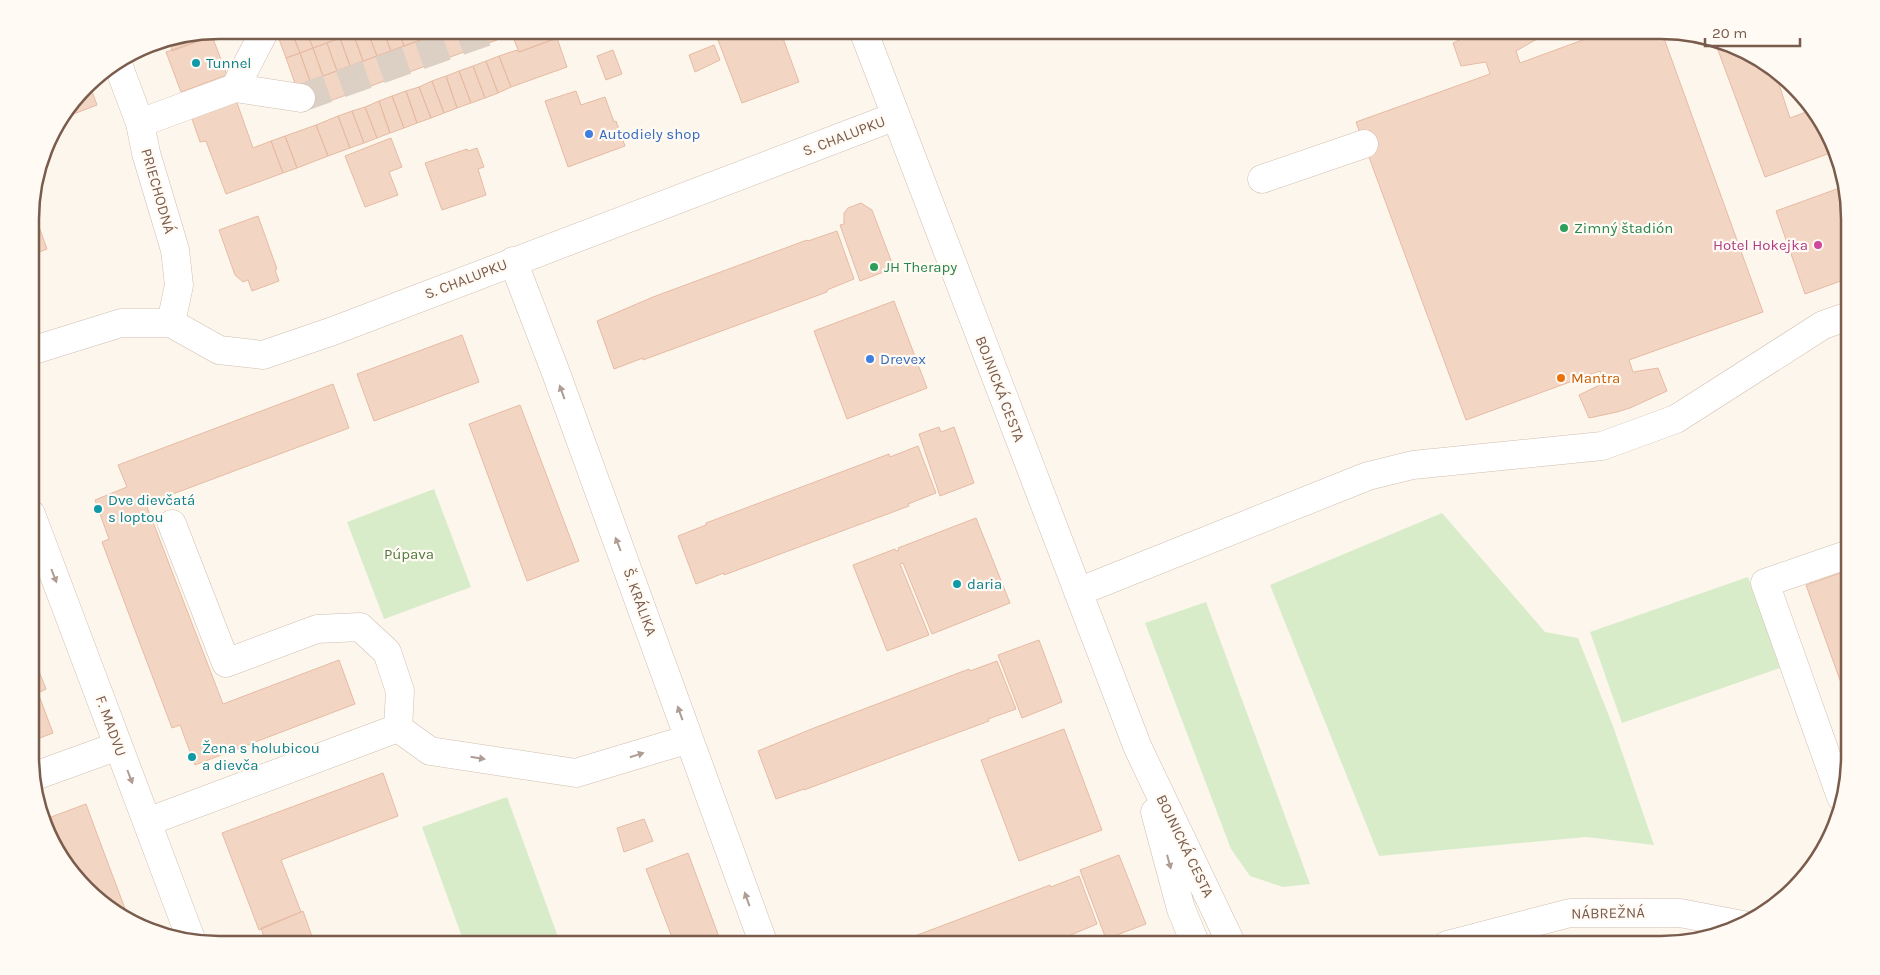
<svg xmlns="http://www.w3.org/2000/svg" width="1880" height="975" viewBox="0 0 1880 975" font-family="Karla,sans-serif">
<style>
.green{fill:#d8ecc9}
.building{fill:#f3d5c3;stroke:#e6bba3}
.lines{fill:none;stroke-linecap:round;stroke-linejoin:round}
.minor-tunnel{stroke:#dcd0c4;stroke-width:28;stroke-dasharray:28 14;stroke-linecap:butt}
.minor-casing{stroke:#d1beb0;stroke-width:29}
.minor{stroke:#fff;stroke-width:28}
.oneway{fill:#af9d94}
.culture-dot{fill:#0f9aa8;stroke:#fffaf3;stroke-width:2}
.shop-dot{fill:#3f7fe0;stroke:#fffaf3;stroke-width:2}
.leisure-dot{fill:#2e9e5b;stroke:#fffaf3;stroke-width:2}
.hotel-dot{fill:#d1479c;stroke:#fffaf3;stroke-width:2}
.food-dot{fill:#e8710a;stroke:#fffaf3;stroke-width:2}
.labels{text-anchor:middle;stroke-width:4.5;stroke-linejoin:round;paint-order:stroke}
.culture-label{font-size:15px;fill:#0d838f;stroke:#fffaf3;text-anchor:start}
.shop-label{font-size:15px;fill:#366cbe;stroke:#fffaf3;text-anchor:start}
.street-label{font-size:15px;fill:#7a5c4d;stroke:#fffaf3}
.leisure-label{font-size:15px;fill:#27864d;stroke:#fffaf3;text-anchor:start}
.hotel-label{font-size:15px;fill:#b23c85;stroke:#fffaf3;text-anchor:end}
.food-label{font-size:15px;fill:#c56008;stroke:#fffaf3;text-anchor:start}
.park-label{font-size:15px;fill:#537a41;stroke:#fffaf3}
.rim{fill:none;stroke:#7a5c4d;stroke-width:2.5}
</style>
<rect width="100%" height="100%" fill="#fdf6ec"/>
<path class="green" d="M434 489 471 587 384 619 347 522Z
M1442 513 1545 632 1578 638 1613 726 1654 845 1586 837 1379 856 1270 585Z
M1748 577 1780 668 1622 723 1590 632Z
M1206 602 1310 884 1283 887 1250 876 1231 849 1145 623Z
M507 797 561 945H465L422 827Z"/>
<path class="building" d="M278 30H291L300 53 286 58 276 31Z
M291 30H306L313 48 300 53Z
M306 30H337L340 38 313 48Z
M337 30H362L340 38Z
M362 30H367L377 56 363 61 353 33Z
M367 30H383L391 51 377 56Z
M383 30H398L404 46 391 51Z
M398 30H413L418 41 404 46Z
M413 30H428L430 36 418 41Z
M447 30H494L497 40 305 110 296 86Z
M510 30H557L560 37 519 52Z
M745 30H763L764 32 770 30H780L799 82 742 103 718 40Z
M1480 30H1534L1537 39 1516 51 1520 63 1610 30H1661L1763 312 1629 360 1633 372 1658 368 1667 391 1630 408 1617 412 1589 418 1579 395 1604 383 1600 371 1466 420 1356 122 1490 74 1486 62 1461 66 1453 43Z
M210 32 212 36 172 51 169 40Z
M353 33 363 61 350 66 340 38Z
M212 36 227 75 181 92 166 52Z
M340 38 350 66 337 71 327 43Z
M557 38 567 67 511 87 499 56 517 50 519 52Z
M1715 42 1745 50 1774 69 1790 118 1814 109 1818 113 1833 152 1765 177Z
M327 43 337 71 323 76 313 48Z
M714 45 720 60 695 72 689 55Z
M313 48 323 76 310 81 300 53Z
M613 50 622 74 606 80 597 56Z
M300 53 310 81 296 86 286 58Z
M499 56 511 87 498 93 486 61Z
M486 61 498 93 485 98 473 66Z
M473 66 485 98 471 103 459 71Z
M459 71 471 103 457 108 446 76Z
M446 76 457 108 444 113 432 81Z
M432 81 444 113 431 118 419 87Z
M89 83 97 105 63 118Z
M419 87 431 118 417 123 406 91Z
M406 91 417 123 404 128 392 96Z
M576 91 581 105 605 97 614 122 616 121 625 146 568 167 545 101Z
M392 96 404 128 390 133 379 101Z
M236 100 253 148 271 141 283 173 226 194 206 141 200 142 191 116Z
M379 101 390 133 377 138 365 107Z
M365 107 377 138 364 143 352 111Z
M352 111 364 143 350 148 338 116Z
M338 116 350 148 328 156 316 125Z
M316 125 328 156 297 168 285 136Z
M285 136 297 168 283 173 271 141Z
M391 138 402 167 389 172 398 195 365 207 345 156Z
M477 148 484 167 478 169 486 195 442 210 425 163 467 149 468 151Z
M1845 186 1848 194 1849 278 1805 294 1776 211Z
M861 203 872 210 894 268 860 281 840 225 844 224V213L848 208Z
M31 205 47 249 31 255 30 206Z
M258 216 277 269 275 270 279 281 252 291 248 280 243 282 235 275 219 230Z
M837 231 854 279 827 290V292L643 360V358L614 369 597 321 653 297 807 240 808 241Z
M894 301 927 388 847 419 814 331Z
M462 335 479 382 374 421 357 374Z
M333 384 349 428 146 504 223 704 339 660 355 704 195 765 180 725 172 728 136 633 102 542 109 539 95 500 127 487 118 465Z
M520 405 579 561 527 581 469 424Z
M939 427 941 432 954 427 974 483 940 496 919 434Z
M918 446 936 493 908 504 909 506 724 575V573L696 584 678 536 706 525V523L889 454 890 457Z
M976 518 1010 603 932 634 903 563 900 564 929 635 887 651 853 565 895 549 896 551 899 550 898 548Z
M1849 570 1850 708 1806 585Z
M1039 640 1062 702 1022 718 998 655Z
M31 651 46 689 38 693 53 733 32 741Z
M997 661 1016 709 988 719 989 721 804 790V789L776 799 758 751 814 728 969 669 970 671Z
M1064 729 1102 830 1019 861 981 760Z
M383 773 398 816 281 860 301 912 259 930 222 833Z
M86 804 97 834 130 922 94 898 71 872 51 817Z
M644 819 653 841 624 852 617 828Z
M688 853 722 945H675L646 869Z
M1119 855 1146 924 1106 939 1080 870Z
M1079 876 1097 924 1047 945H891L1050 885 1051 887Z
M303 911 315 945H267L261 928Z"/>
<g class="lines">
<path class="minor-tunnel" d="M301 98 492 30"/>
<g class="minor-casing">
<path id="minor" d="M863 30 1138 748 1232 945
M117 62 140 123 146 153 175 250 179 285 171 323
M235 88 301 98
M140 123 235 88 265 30
M1262 179 1364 144
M513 261 556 373 764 945
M31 351 121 323H171L219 350 263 355 333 331 896 116
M31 514 191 939
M172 524 226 663 317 629 360 627 387 652 400 691 398 728
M1078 592 1368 476 1413 465 1602 446 1676 419 1823 325 1849 316
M32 777 118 746
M1841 797 1765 583 1849 554
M1155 812 1181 909 1196 945
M147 822 398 728 430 751 576 773 689 739
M1447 945 1570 913H1680L1743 925"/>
</g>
<use href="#minor" class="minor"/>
</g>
<defs><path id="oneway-solid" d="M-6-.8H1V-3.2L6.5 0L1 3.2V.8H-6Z" transform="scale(1.25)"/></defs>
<g class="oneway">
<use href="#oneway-solid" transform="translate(562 392) rotate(-110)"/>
<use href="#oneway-solid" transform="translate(618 544) rotate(-111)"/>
<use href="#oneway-solid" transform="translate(54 576) rotate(69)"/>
<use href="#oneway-solid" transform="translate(680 713) rotate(-110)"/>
<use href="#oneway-solid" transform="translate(637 755) rotate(-17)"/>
<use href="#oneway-solid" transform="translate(478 758) rotate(9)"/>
<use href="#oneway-solid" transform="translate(130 777) rotate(69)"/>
<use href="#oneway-solid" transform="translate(1169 862) rotate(75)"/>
<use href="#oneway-solid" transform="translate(747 899) rotate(-110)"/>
</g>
<g class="culture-dot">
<circle cx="196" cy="63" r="5"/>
<circle cx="98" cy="509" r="5"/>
<circle cx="957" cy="584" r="5"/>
<circle cx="192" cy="757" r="5"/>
</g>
<g class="shop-dot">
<circle cx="589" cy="134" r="5"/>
<circle cx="870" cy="359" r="5"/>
</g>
<g class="leisure-dot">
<circle cx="1564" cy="228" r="5"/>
<circle cx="874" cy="267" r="5"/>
</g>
<circle class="hotel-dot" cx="1818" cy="245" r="5"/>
<circle class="food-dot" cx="1561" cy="378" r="5"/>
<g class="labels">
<g class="culture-label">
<text x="206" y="68">Tunnel</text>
<text x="108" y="505">Dve dievčatá<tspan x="108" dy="17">s loptou</tspan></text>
<text x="967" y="589">daria</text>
<text x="202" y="753">Žena s holubicou<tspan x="202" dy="17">a dievča</tspan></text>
</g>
<g class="shop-label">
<text x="599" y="139">Autodiely shop</text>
<text x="880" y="364">Drevex</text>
</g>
<g class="street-label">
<text transform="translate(844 136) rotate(-21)" y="5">S. CHALUPKU</text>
<text transform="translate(158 191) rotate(74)" y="5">PRIECHODNÁ</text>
<text transform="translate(466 279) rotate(-21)" y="5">S. CHALUPKU</text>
<text transform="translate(1000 389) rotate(69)" y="5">BOJNICKÁ CESTA</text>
<text transform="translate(640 602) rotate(70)" y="5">Š. KRÁLIKA</text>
<text transform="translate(111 726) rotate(70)" y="5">F. MADVU</text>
<text transform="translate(1185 846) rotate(64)" y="5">BOJNICKÁ CESTA</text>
<text transform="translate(1608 913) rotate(-1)" y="5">NÁBREŽNÁ</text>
</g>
<g class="leisure-label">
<text x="1574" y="233">Zimný štadión</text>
<text x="884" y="272">JH Therapy</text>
</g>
<g class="hotel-label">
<text x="1808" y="250">Hotel Hokejka</text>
</g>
<g class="food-label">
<text x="1571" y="383">Mantra</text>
</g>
<g class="park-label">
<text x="409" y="559">Púpava</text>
</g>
</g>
<path d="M0 0H1880V975H0ZM219 39H1661A180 180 0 0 1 1841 219V756A180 180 0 0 1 1661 936H219A180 180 0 0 1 39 756V219A180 180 0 0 1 219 39Z" fill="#fffaf3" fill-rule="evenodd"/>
<path class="rim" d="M219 39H1661A180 180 0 0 1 1841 219V756A180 180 0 0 1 1661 936H219A180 180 0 0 1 39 756V219A180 180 0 0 1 219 39Z"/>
<path d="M1705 38v8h95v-8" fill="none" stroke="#7a5c4d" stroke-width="2.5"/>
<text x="1712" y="38" font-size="15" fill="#7a5c4d" stroke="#fffaf3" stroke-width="4" paint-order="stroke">20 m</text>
</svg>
